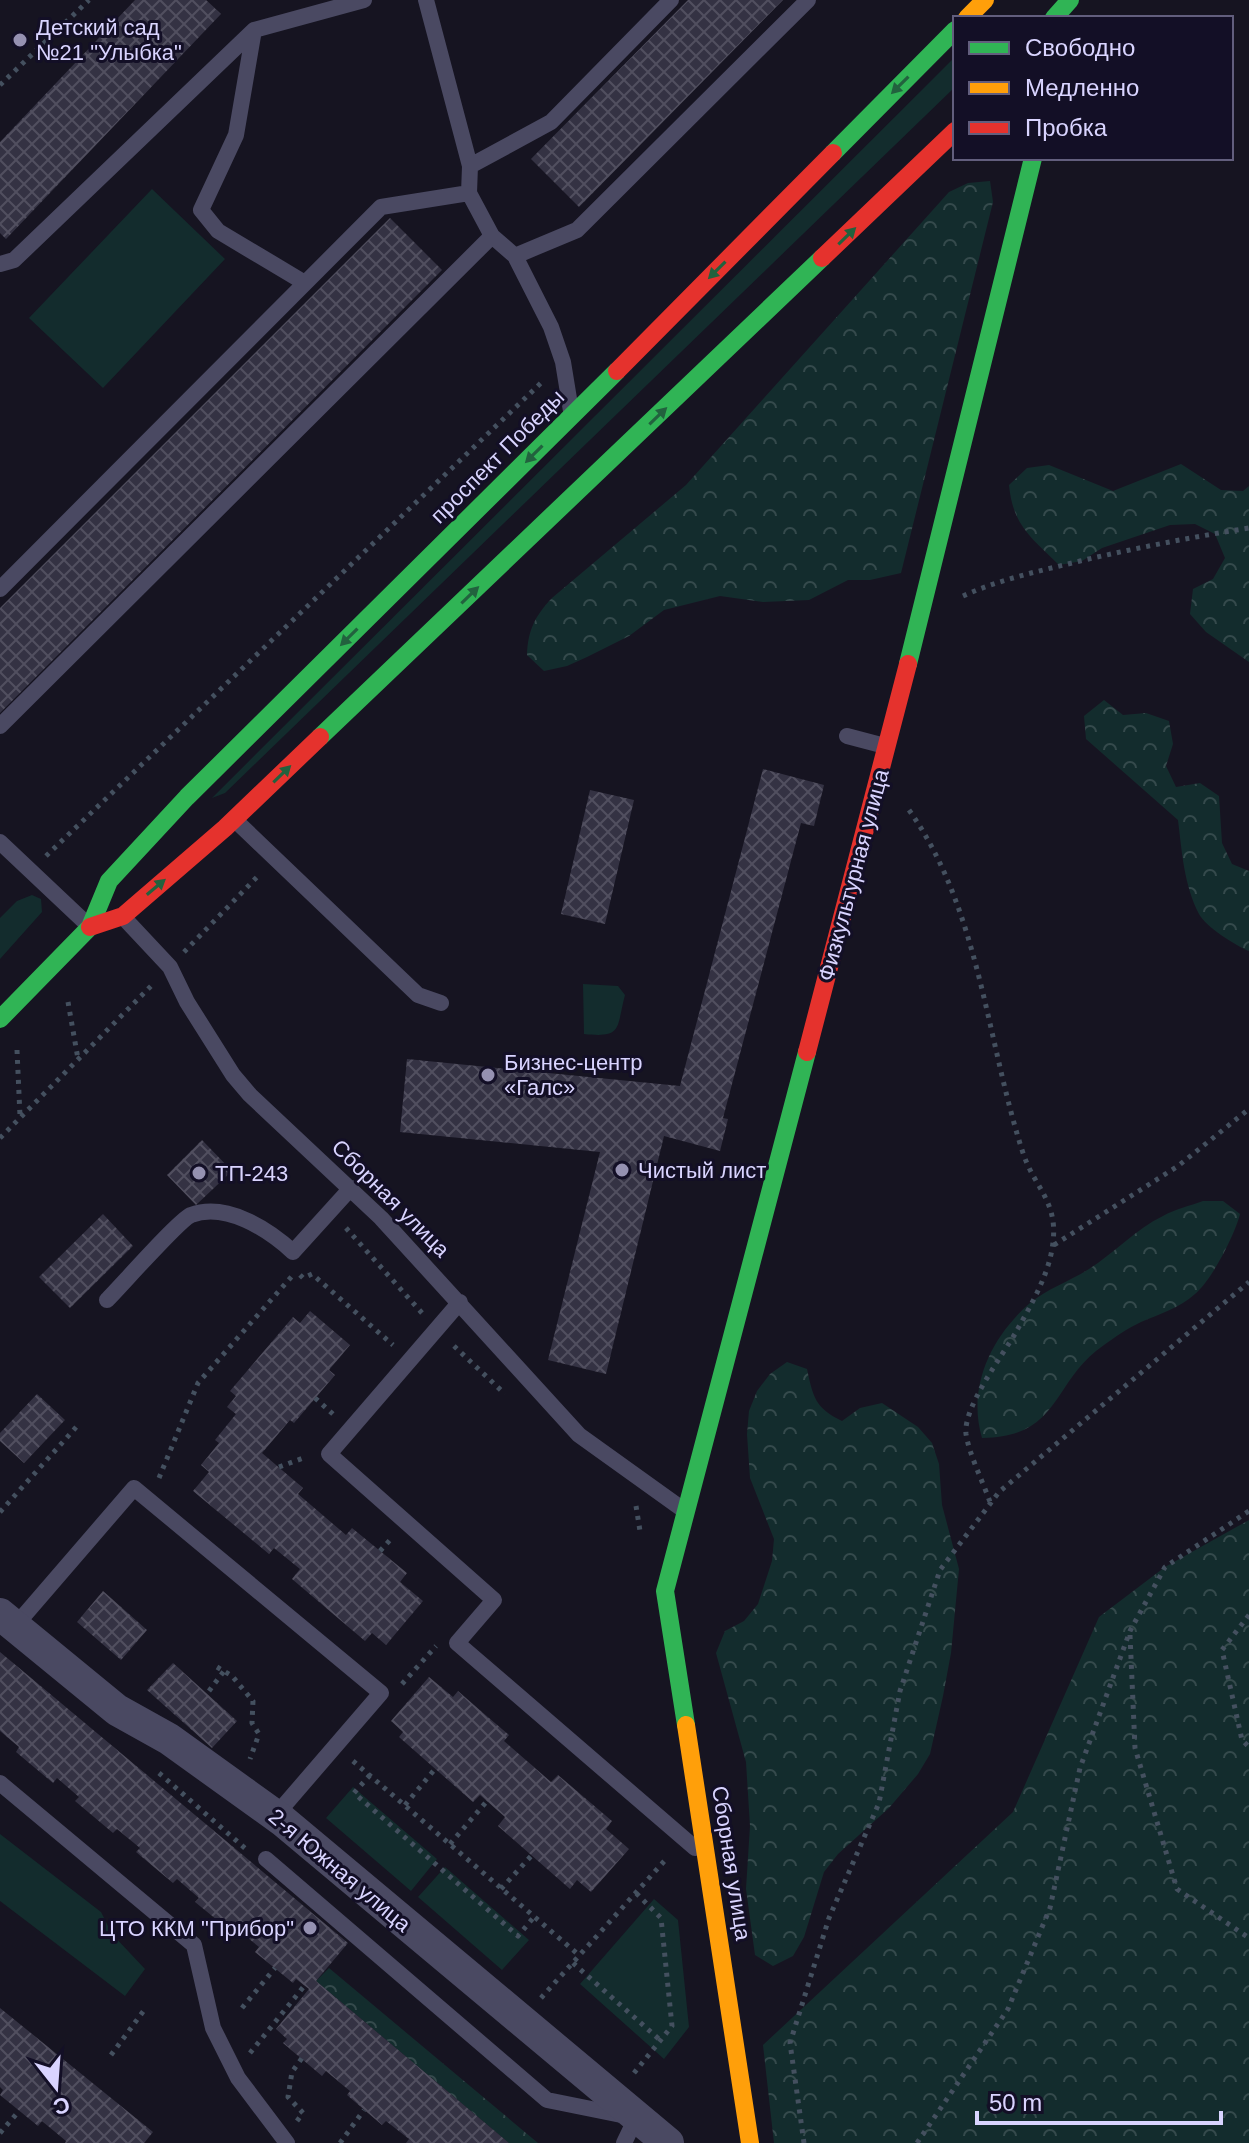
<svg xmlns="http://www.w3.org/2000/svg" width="1249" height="2143" viewBox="0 0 1249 2143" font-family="Helvetica,sans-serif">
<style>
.green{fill:#132c2d}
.forest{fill:url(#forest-crowns)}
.building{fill:url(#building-cross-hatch)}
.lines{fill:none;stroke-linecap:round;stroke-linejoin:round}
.path{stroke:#44505f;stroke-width:5;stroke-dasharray:4 6;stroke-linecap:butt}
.lane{stroke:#4a4962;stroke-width:16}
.street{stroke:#4a4962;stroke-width:32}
.fast{stroke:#30b455;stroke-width:18}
.slow{stroke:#ff9f0a;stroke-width:18}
.jam{stroke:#e5322d;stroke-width:18}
.oneway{fill:#22623e}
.poi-dot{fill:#9591b1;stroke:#130f26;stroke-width:3}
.labels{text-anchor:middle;stroke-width:6;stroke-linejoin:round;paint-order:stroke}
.poi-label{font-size:22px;fill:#d9d4ff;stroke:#130f26;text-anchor:start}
.street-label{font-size:22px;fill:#d9d4ff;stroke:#130f26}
</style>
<defs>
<pattern id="forest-crowns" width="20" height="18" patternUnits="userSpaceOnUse" patternTransform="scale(2)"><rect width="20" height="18" fill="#132c2d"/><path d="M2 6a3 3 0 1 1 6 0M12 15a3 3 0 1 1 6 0" fill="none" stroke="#354a4c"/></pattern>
<pattern id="building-cross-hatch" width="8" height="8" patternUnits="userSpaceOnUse" patternTransform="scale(2)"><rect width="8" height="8" fill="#343243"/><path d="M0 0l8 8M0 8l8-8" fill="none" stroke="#514f5f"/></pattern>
</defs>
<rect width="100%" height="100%" fill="#161421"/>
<path class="green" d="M955 57V87L225 793 212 798Z
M152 189 225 259 103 388 29 318Z
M32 895 41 899 42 912 0 959V918L17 901Z
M583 984 618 986 625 995C616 1029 623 1038 584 1034Z
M353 1787 437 1859 411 1891 326 1818Z
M0 1834 101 1912 112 1934 145 1969 125 1996 0 1901Z
M445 1867 529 1940 502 1970 418 1897Z
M654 1899 678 1920 689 2027 664 2059 580 1984Z"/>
<path class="forest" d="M990 181 993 202 901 573 870 580H848L809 600 763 602 720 596 664 610 629 636 587 657 567 666 544 671 527 655C528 630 535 616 552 598L686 485 949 192 968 183Z
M1181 464 1221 490 1243 491 1249 486V662L1206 632 1190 614 1193 589 1213 579 1225 558 1215 534 1195 524 1170 525 1102 548 1082 561 1059 565C1031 537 1013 526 1009 485L1027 468 1049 465 1113 491Z
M1104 700 1123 715 1146 713 1169 721 1173 744 1166 766 1176 787 1200 783 1219 796 1222 843 1232 864 1249 871V951C1236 946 1205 926 1199 914 1184 885 1182 852 1178 820L1086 739 1084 716Z
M1203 1201H1223L1240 1214C1235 1234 1212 1280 1195 1294 1179 1308 1160 1314 1141 1322 1128 1328 1115 1337 1104 1345 1051 1381 1062 1437 982 1438 967 1387 991 1337 1030 1303 1047 1289 1070 1281 1089 1269 1114 1253 1136 1229 1163 1216 1175 1209 1190 1206 1203 1201Z
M787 1362 807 1369C813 1397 815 1408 842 1421L860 1408 882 1403 918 1427 932 1443 939 1464 942 1505 959 1569 951 1653 943 1696 930 1754 918 1774 889 1808 838 1854 824 1872 804 1937 793 1956 773 1966 755 1955 746 1889 750 1826 746 1762 716 1653 725 1631 744 1621 758 1604 772 1561 774 1539 750 1478 747 1434 749 1411 757 1391 770 1374Z
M1249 1520V2143H774L763 2045 1013 1812 1099 1617 1165 1567Z
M329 1968 538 2143H509L316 1981Z"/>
<path class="building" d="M135 0H206L221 14 6 239 0 233V142Z
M688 0H783L579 207 531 159Z
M390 218 442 270 0 713V608Z
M763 769 824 785 814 826 801 823 723 1118 728 1119 720 1151 664 1136 606 1374 548 1360 600 1152 400 1132 407 1059 680 1086Z
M590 790 634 800 605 924 561 914Z
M202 1140 232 1171 196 1205 167 1175Z
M103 1214 133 1246 70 1308 39 1277Z
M310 1311 350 1345 329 1370 335 1375 294 1423 290 1420 262 1453 303 1488 298 1494 346 1535 352 1528 407 1573 400 1582 423 1601 386 1645 372 1633 365 1641 292 1579 300 1569 274 1548 269 1554 193 1491 209 1472 201 1465 219 1443 215 1440 236 1414 227 1407 236 1396 230 1391 293 1317 300 1323Z
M37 1394 65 1420 24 1463 0 1441V1433Z
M103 1591 147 1630 121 1660 77 1622Z
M0 1652 348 1943 316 1981 509 2143H406L409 2139 386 2121 382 2125 347 2095 350 2091 326 2071 322 2076 283 2043 287 2039 276 2029 309 1989 296 1979 293 1983 255 1952 259 1947 237 1929 233 1933 195 1902 199 1898 177 1879 173 1883 136 1852 140 1848 117 1829 113 1833 75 1801 79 1797 57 1778 53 1783 16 1752 19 1747 0 1731Z
M173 1663 237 1721 212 1748 147 1690Z
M429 1677 453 1697 458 1691 482 1712 509 1735 504 1741 551 1782 558 1775 612 1821 606 1829 629 1849 591 1892 577 1880 570 1889 498 1826 505 1817 480 1795 473 1802 399 1737 403 1732 391 1721Z
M0 2008 153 2132 144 2143H65L66 2141 42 2121 38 2126 0 2095 3 2090 0 2087Z"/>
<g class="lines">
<path class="path" d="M0 85 89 0
M963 596C1000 579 1040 571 1080 561 1136 548 1192 537 1249 528
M909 810C980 910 986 1039 1023 1153 1034 1187 1058 1201 1053 1242 1050 1273 1031 1305 1016 1332 1003 1355 963 1407 966 1434 969 1454 983 1482 990 1502
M46 856 542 382
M184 952 258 876
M68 1002 78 1059
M17 1050 20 1116
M0 1138 152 985
M346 1228 422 1313
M1054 1245 1178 1166 1249 1109
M300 1275 303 1278 312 1274 393 1345
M454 1346 505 1394
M315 1398 334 1415
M279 1467 306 1457
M159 1478 198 1383 293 1275
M636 1506 640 1531
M0 1512 79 1424
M380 1551 391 1539
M1249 1615 1222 1650 1242 1740 1249 1747
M1130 1635 1135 1748 1177 1889 1249 1938
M217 1667 232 1676 253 1701 252 1723 259 1734 250 1759
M402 1684 436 1646
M209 1691 224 1671
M353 1761 580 1956
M159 1773 247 1850
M370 1775 354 1793 518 1936 534 1917
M405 1805 435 1769
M450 1844 487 1801
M501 1889 532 1855
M573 1963 660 2040
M541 1998 668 1857
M242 2008 275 1968
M250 2053 305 1985
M111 2055 145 2009
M634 2073 672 2026 661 1918 636 1893
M297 2121 303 2113 288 2097 292 2072 302 2058
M0 2133 19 2111
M340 2143 364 2110
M804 2143 790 2043 829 1918 879 1803 900 1691 940 1570 999 1492 1249 1282
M917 2143 1008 2009 1050 1908 1080 1768 1130 1631 1165 1567 1249 1511"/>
<path class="lane" d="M426 0 470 166 469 193 492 236 515 256 551 327 563 362 571 411
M254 30 236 135 201 210 218 231 305 283
M470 166 551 122 671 0
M515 256 577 230 808 0
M0 264 14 260 254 30 364 0
M0 589 381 207 469 193
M0 726 492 236
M847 736 885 746
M236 821 418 995 441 1003
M0 842 89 926
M125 919 170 967 187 1002 233 1075 250 1095 381 1218 579 1435 685 1511
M107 1300C121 1286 179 1220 191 1215 226 1202 268 1229 293 1252L351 1188
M460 1302 329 1454 494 1600 457 1643 695 1848
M15 1626 134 1488 381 1693 275 1816
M0 1783 194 1945 213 2028 238 2078 287 2143
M266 1859 547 2100 636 2118 624 2143"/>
<path class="street" d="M0 1614 117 1710 169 1739 283 1821 668 2143"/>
<path class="fast" d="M1054 18 1070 0
M833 153 955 30
M908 664 1033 158
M320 737 822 258
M0 1019 90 927 109 881 187 797 617 371
M686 1725 665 1591 807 1052"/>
<path class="slow" d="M967 18 985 0
M686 1725 750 2143"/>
<path class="jam" d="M822 258 955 131
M617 371 833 153
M90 927 123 916 225 828 320 737
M807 1052 908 664"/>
</g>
<defs><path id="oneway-solid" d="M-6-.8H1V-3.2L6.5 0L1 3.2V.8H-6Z" transform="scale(2)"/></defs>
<g class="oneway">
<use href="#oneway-solid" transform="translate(900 85) rotate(135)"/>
<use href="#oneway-solid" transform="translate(847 236) rotate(-44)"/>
<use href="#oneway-solid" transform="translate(717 270) rotate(135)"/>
<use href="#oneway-solid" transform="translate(658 416) rotate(-44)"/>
<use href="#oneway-solid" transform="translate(534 454) rotate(135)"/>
<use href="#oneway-solid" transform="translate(470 595) rotate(-44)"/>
<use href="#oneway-solid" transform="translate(349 637) rotate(135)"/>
<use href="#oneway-solid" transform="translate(282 774) rotate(-44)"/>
<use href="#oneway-solid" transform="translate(156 887) rotate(-40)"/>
</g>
<g class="poi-dot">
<circle cx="20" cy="40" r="8"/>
<circle cx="488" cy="1075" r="8"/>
<circle cx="622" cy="1170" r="8"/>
<circle cx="199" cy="1173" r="8"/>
<circle cx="310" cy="1928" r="8"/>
</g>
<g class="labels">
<g class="poi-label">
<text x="36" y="35">Детский сад<tspan x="36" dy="25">№21 "Улыбка"</tspan></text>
<text x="504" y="1070">Бизнес-центр<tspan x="504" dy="25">«Галс»</tspan></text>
<text x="638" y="1178">Чистый лист</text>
<text x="215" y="1181">ТП-243</text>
<text x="294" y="1936" text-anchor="end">ЦТО ККМ "Прибор"</text>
</g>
<g class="street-label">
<text transform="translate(497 456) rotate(-45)" y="8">проспект Победы</text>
<text transform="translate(853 875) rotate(-75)" y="8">Физкультурная улица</text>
<text transform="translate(391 1198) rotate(45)" y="8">Сборная улица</text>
<text transform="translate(732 1863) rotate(81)" y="8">Сборная улица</text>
<text transform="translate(340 1870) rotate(40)" y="8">2-я Южная улица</text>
</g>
</g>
<rect x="953" y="16" width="280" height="144" fill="#130f26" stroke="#625e7d" stroke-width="2"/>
<rect x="969" y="42" width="40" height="12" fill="#30b455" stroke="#625e7d" stroke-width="2"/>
<text x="1025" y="56" font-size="24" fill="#d9d4ff">Свободно</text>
<rect x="969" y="82" width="40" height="12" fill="#ff9f0a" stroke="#625e7d" stroke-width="2"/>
<text x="1025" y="96" font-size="24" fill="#d9d4ff">Медленно</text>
<rect x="969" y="122" width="40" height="12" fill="#e5322d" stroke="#625e7d" stroke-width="2"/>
<text x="1025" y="136" font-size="24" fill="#d9d4ff">Пробка</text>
<g transform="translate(56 2087) rotate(163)" stroke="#130f26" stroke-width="6" paint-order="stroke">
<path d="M0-6L14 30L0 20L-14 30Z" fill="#d9d4ff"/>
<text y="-12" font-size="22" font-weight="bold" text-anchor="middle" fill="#d9d4ff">С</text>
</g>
<path d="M977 2111v12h244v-12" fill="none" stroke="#d9d4ff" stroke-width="4"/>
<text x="989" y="2111" font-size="24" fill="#d9d4ff" stroke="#130f26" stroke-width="6" paint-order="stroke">50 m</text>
</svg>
